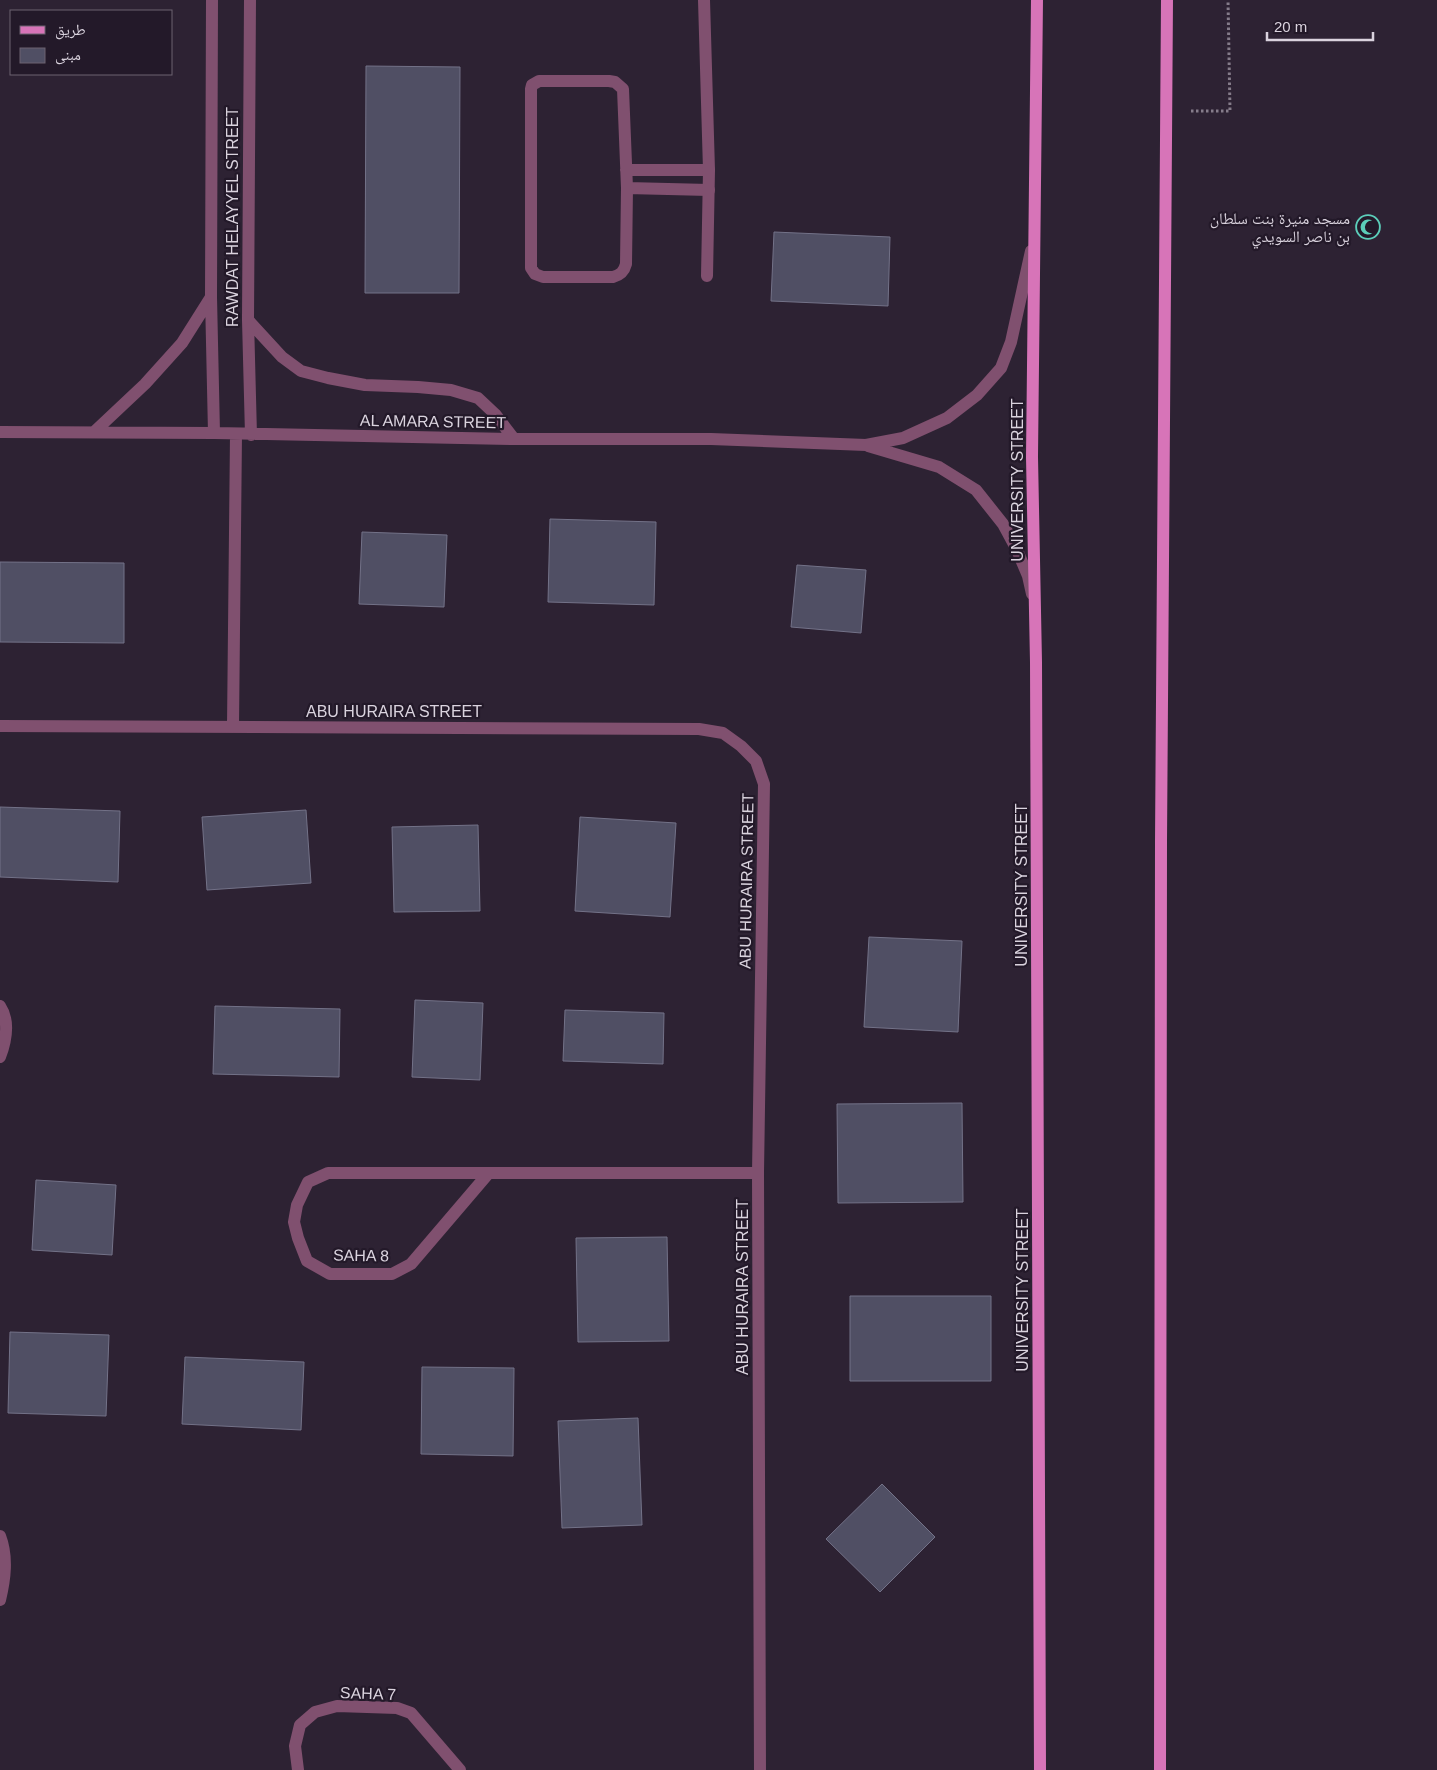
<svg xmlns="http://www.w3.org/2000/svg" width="1437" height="1770" viewBox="0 0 1437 1770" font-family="Arial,'Noto Naskh Arabic',sans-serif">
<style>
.building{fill:#504f64;stroke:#737288}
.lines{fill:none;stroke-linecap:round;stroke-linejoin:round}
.path{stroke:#857c8a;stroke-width:3;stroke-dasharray:2.5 2.5;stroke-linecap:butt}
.service{stroke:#80506f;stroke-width:12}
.minor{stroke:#80506f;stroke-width:12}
.primary{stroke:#d774b8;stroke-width:12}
.labels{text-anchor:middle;stroke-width:4.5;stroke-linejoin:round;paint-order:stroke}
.street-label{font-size:16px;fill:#dad3de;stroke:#231929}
.poi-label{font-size:16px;fill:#dad3de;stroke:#231929;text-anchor:end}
</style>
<rect width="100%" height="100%" fill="#2d2233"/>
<path class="building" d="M366 66 460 67 459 293H365Z
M774 232 890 237 888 306 771 301Z
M550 519 656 522 654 605 548 602Z
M362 532 447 535 444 607 359 604Z
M0 562 124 563V643L0 642Z
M797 565 866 570 861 633 791 627Z
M0 807 120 811 118 882 0 877Z
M306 810 311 883 207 890 202 817Z
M580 817 676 823 670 917 575 911Z
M478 825 480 911 394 912 392 827Z
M869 937 962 941 958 1032 864 1027Z
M415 1000 483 1003 480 1080 412 1077Z
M215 1006 340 1009 339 1077 213 1074Z
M565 1010 664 1013 663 1064 563 1061Z
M962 1103 963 1202 838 1203 837 1104Z
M36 1180 116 1185 112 1255 32 1250Z
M667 1237 669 1341 578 1342 576 1238Z
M850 1296H991V1381H850Z
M10 1332 109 1335 106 1416 8 1413Z
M185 1357 304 1362 301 1430 182 1424Z
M422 1367 514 1368 513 1456 421 1454Z
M638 1418 642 1525 562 1528 558 1421Z
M882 1484 935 1537 880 1592 826 1539Z"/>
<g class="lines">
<path class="path" d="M1191 111H1230L1228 0"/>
<path class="service" d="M539 81H609L615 82 623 89 627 188 626 264C624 272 620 275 613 277H543L535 274 531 268V89L532 85Z
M626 170H709
M627 188 709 190"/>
<path class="minor" d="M212 0 211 297 214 433
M250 0 248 320 251 435
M704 0 709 170 707 276
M248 320 282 357 301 371 328 378 365 385 418 387 451 390 478 398 495 414 514 439
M0 432 214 433 514 439H711L866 445 903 438 947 418 977 395 1001 368 1011 342 1031 251
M94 432 145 384 182 343 211 297
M868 446 939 467 976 490 1003 524 1017 550 1028 576 1032 594
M0 726 699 729 723 733 741 746 756 761 764 784 758 1173 760 1770
M233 727 236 434
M0 1006C10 1021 6 1041 0 1057
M487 1175 411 1264 392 1274H330L307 1261 298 1238 294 1222 297 1205 308 1182 328 1173H758
M0 1536C8 1557 5 1579 0 1600
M298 1770 295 1746 300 1725 315 1712 337 1706 397 1708 411 1713 460 1770"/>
<path class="primary" d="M1037 0 1032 457 1036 662 1040 1770
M1160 1770 1161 841 1167 0"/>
</g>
<defs>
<g id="mosque-ring" transform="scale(1.25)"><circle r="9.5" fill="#231929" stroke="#5cceba" stroke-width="1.5"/><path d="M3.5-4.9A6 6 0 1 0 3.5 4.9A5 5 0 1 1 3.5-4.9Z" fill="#5cceba"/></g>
</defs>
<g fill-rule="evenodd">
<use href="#mosque-ring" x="1368" y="227"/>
</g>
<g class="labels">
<g class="street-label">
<text transform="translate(232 217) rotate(-90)" y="6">RAWDAT HELAYYEL STREET</text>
<text transform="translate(433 421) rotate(1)" y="6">AL AMARA STREET</text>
<text transform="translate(1017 480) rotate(-90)" y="6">UNIVERSITY STREET</text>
<text x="394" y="717">ABU HURAIRA STREET</text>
<text transform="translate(746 881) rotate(-89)" y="6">ABU HURAIRA STREET</text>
<text transform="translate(1021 885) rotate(-90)" y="6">UNIVERSITY STREET</text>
<text transform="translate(361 1255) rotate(1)" y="6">SAHA 8</text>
<text transform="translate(742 1287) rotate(-90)" y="6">ABU HURAIRA STREET</text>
<text transform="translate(1022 1290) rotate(-90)" y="6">UNIVERSITY STREET</text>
<text transform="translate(368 1693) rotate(2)" y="6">SAHA 7</text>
</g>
<g class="poi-label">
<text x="1350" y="224">مسجد منيرة بنت سلطان<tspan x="1350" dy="18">بن ناصر السويدي</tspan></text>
</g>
</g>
<rect x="10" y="10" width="162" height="65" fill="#231929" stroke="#6c6371"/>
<rect x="20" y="26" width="25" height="8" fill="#d774b8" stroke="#6c6371"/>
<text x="55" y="35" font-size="15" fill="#dad3de">طريق</text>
<rect x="20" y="48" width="25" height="15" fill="#504f64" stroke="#6c6371"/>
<text x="55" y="60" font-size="15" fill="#dad3de">مبنى</text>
<path d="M1267 32v8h106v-8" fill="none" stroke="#dad3de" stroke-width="2.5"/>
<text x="1274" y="32" font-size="15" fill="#dad3de" stroke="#231929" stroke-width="4" paint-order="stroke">20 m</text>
</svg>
